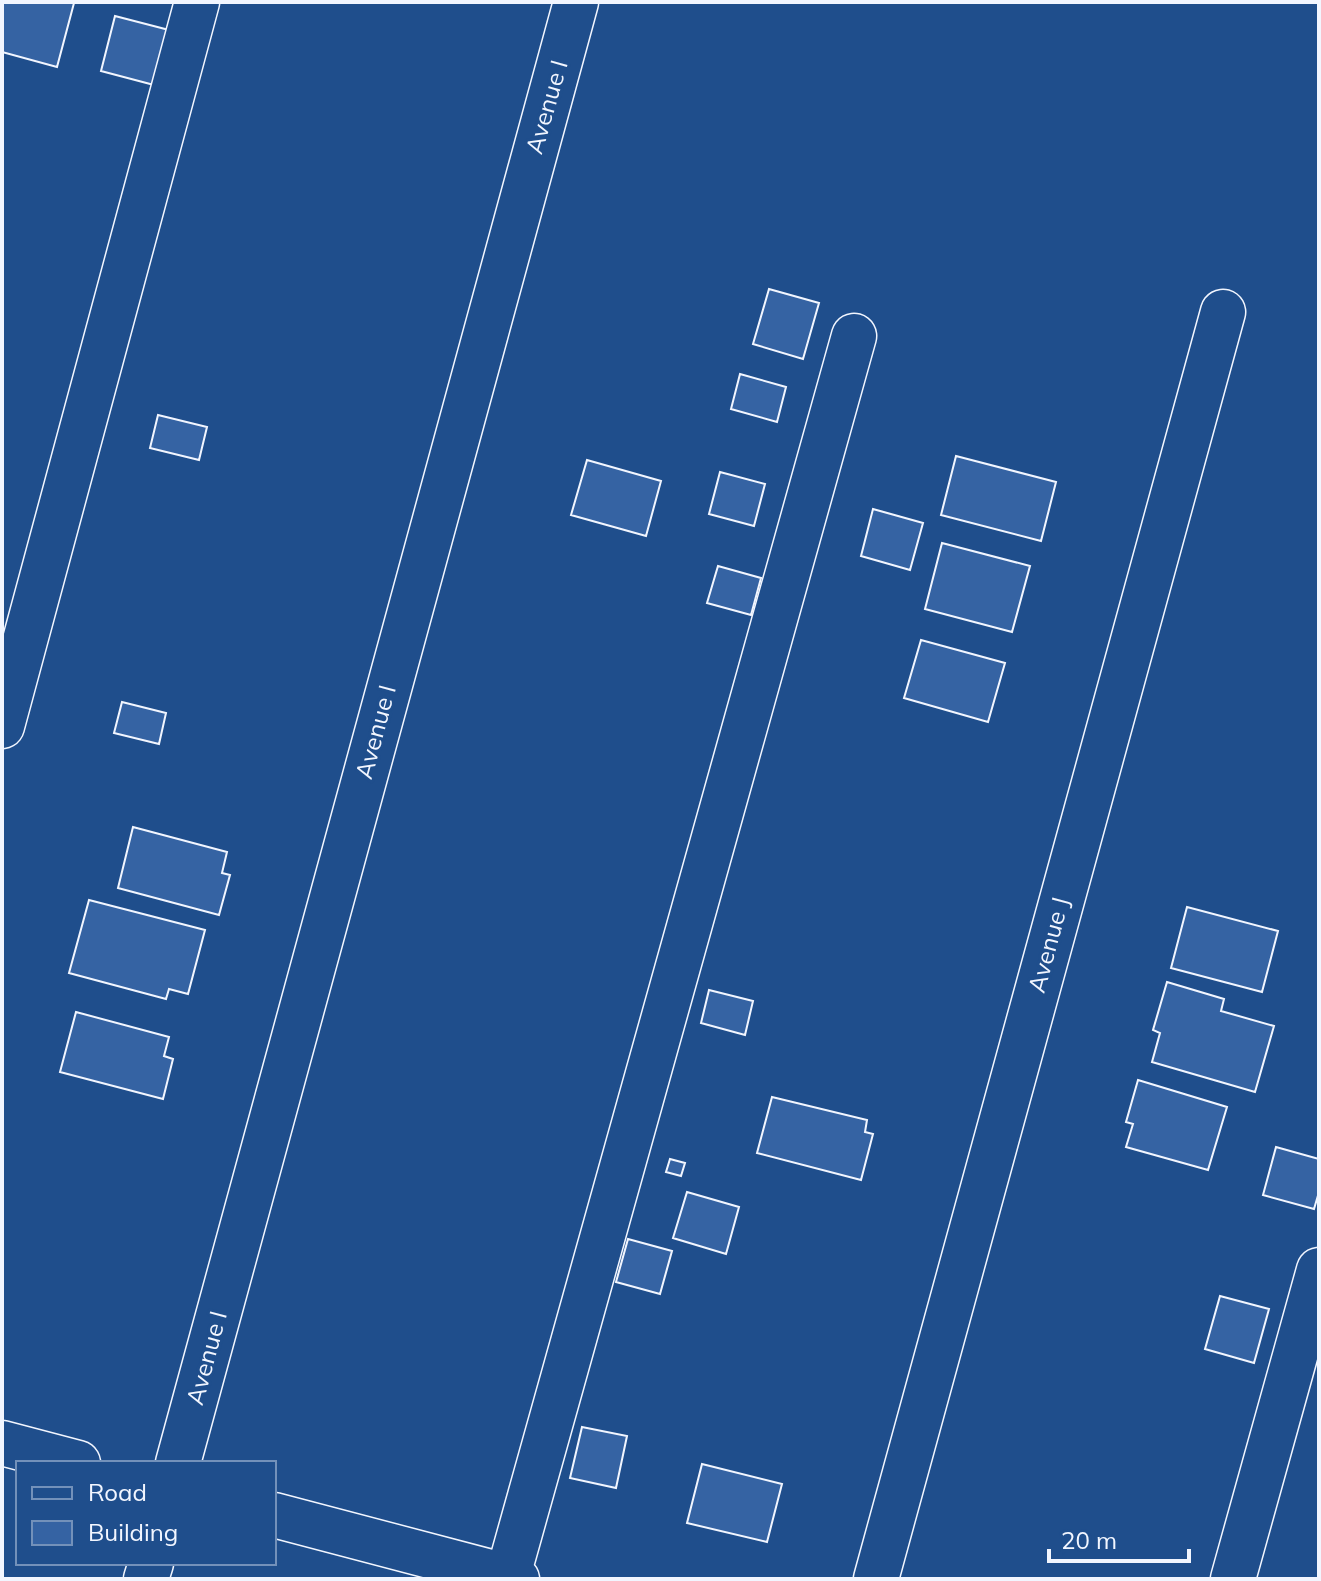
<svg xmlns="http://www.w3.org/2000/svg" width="1321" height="1581" viewBox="0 0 1321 1581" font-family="Mulish,sans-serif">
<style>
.building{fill:#3563a3;stroke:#f2f6ff;stroke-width:2}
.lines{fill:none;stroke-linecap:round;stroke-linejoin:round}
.minor-casing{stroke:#f2f6ff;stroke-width:47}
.minor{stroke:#1f4e8c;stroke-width:44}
.labels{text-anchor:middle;stroke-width:6;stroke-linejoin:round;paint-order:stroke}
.street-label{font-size:24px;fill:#f2f6ff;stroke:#1f4e8c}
</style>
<rect width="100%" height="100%" fill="#1f4e8c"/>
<path class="building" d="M2 2 74 3 57 67 2 52Z
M115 16 169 30 154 85 101 71Z
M769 289 819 303 803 359 753 344Z
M740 374 786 387 777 422 731 409Z
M158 415 207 427 199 460 150 448Z
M956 456 1056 482 1041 541 941 515Z
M587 460 661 481 646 536 571 515Z
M720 472 765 484 754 526 709 514Z
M873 509 923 523 910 570 861 556Z
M942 543 1030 566 1012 632 925 609Z
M718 566 761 578 751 615 707 603Z
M921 640 1005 663 988 722 904 698Z
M122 702 166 713 159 744 114 733Z
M133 827 227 852 222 873 230 875 219 915 118 888Z
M89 900 205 930 188 994 169 989 166 999 69 973Z
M1187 907 1278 931 1262 992 1171 968Z
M1167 982 1224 999 1221 1011 1274 1026 1255 1092 1152 1062 1160 1033 1153 1030Z
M709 990 753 1001 745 1035 701 1023Z
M76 1012 169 1037 164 1056 173 1059 163 1099 60 1072Z
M1138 1080 1227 1107 1208 1170 1126 1147 1133 1124 1126 1122Z
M772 1097 867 1120 865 1132 873 1134 861 1180 757 1153Z
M1276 1147 1319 1159V1192L1314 1209 1263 1195Z
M670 1159 685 1163 681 1176 666 1172Z
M687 1192 739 1207 726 1254 673 1238Z
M628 1239 672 1251 660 1294 616 1282Z
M1220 1296 1269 1309 1254 1363 1205 1349Z
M582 1427 627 1436 616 1488 570 1478Z
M702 1464 782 1484 767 1542 687 1523Z"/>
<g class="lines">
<g class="minor-casing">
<path id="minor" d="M2 726 197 2
M2 1443 78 1463
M178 1463 576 2
M274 1515 517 1579
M146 1579 151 1563
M507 1579 854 336
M876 1579 1223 312
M1233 1579 1319 1270"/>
</g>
<use href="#minor" class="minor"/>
</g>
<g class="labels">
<g class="street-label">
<text transform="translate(547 107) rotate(-74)" y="8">Avenue I</text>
<text transform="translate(376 732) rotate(-75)" y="8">Avenue I</text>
<text transform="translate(1049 945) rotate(-75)" y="8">Avenue J</text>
<text transform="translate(207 1358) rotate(-75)" y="8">Avenue I</text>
</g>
</g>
<rect width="1321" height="1581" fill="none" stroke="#f2f6ff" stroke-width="8"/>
<rect x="16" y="1461" width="260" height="104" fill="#1f4e8c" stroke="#7391ba" stroke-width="2"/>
<rect x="32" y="1487" width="40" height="12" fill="#1f4e8c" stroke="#7391ba" stroke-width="2"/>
<text x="88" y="1501" font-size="24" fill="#f2f6ff">Road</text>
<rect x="32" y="1521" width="40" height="24" fill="#3563a3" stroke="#7391ba" stroke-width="2"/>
<text x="88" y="1541" font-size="24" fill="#f2f6ff">Building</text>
<path d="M1049 1549v12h140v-12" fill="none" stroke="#f2f6ff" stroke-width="4"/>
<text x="1061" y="1549" font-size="24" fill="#f2f6ff" stroke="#1f4e8c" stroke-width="6" paint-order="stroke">20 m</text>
</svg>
